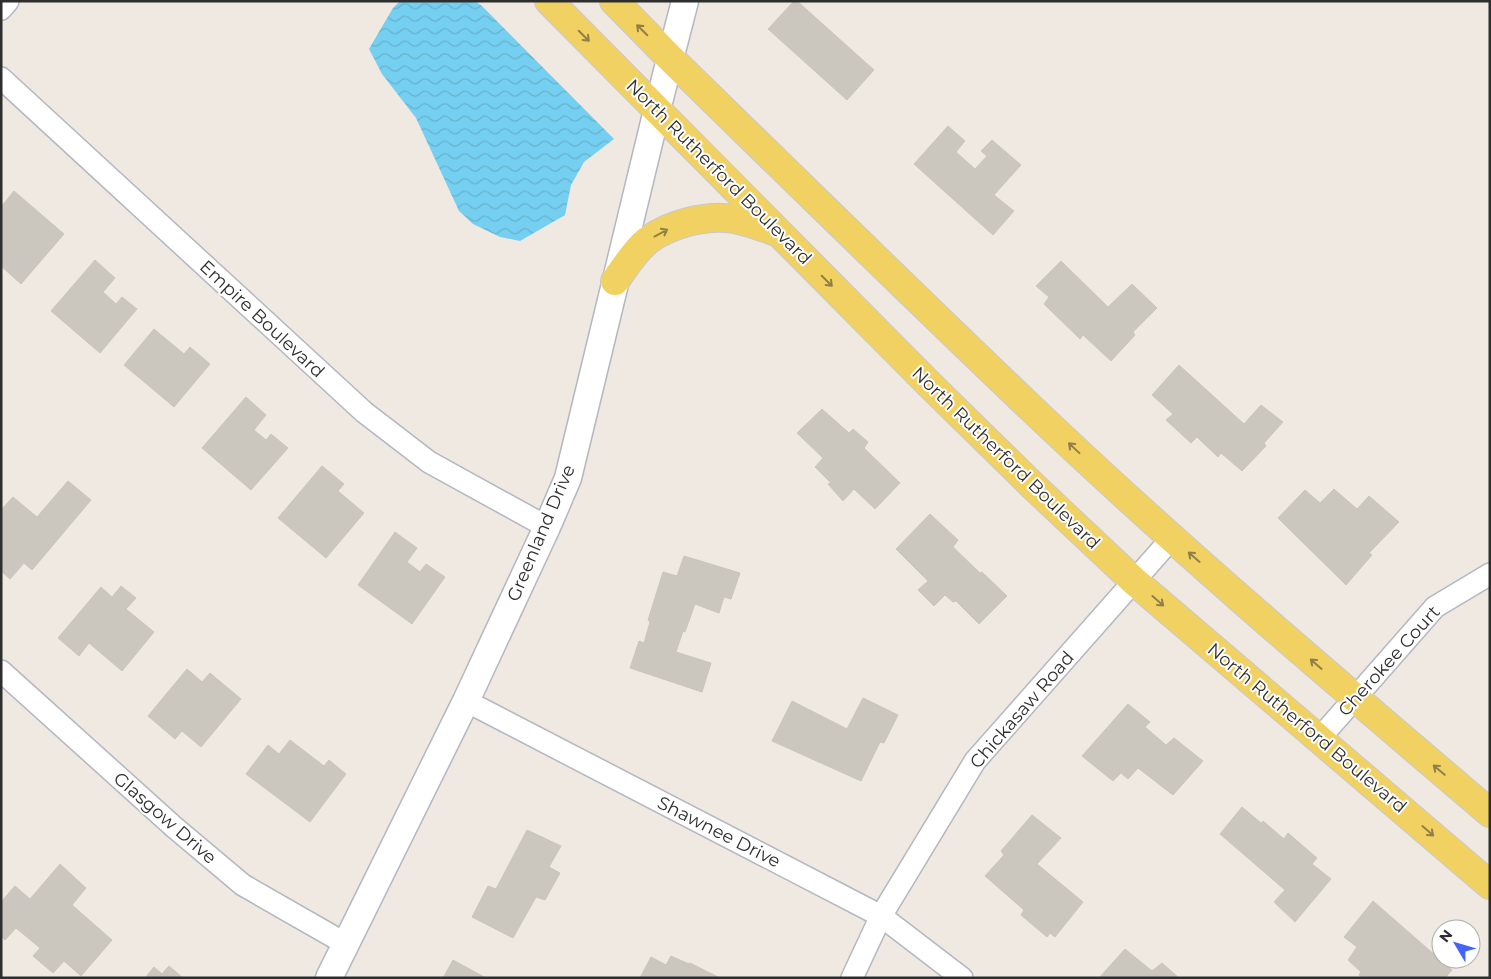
<svg xmlns="http://www.w3.org/2000/svg" width="1491" height="979" viewBox="0 0 1491 979" font-family="Montserrat,sans-serif">
<style>
.water{fill:url(#water-waves)}
.building{fill:#cbc7bf;stroke:#cbc5ba}
.lines{fill:none;stroke-linecap:round;stroke-linejoin:round}
.minor-casing{stroke:#b4b7c1;stroke-width:24}
.tertiary-casing{stroke:#b4b7c1;stroke-width:29}
.primary-casing{stroke:#c9c9c9;stroke-width:30}
.minor{stroke:#fff;stroke-width:21}
.tertiary{stroke:#fff;stroke-width:26}
.primary{stroke:#f2d163;stroke-width:28}
.oneway{stroke:#908048}
.labels{text-anchor:middle;stroke-width:4;stroke-linejoin:round;paint-order:stroke}
.street-label{font-size:18px;fill:#2e2e2e;stroke:#fff}
</style>
<defs>
<pattern id="water-waves" width="16" height="10" patternUnits="userSpaceOnUse" patternTransform="scale(1.25)"><rect width="16" height="10" fill="#75cff0"/><path d="M0 5q4-4 8 0t8 0" fill="none" stroke="#66b2ce"/></pattern>
</defs>
<rect width="100%" height="100%" fill="#efe9e1"/>
<path class="water" d="M400 1H475L482 6 614 139 584 162 571 185 565 215 520 241 500 237 473 224 459 211 416 118 382 74 369 49 393 8Z"/>
<path class="building" d="M794 1H797L874 70 847 100 768 29Z
M948 126 965 141 956 152 975 169 987 156 981 151 992 140 1021 165 994 195 1014 211 993 235 914 164Z
M14 191 64 234 21 284 1 266V207Z
M95 260 115 278 103 292 116 304 122 297 137 309 100 353 51 311Z
M1061 261 1108 307 1132 284 1157 308 1133 332 1135 335 1111 361 1083 335 1080 339 1044 304 1049 297 1036 286Z
M154 329 184 354 190 347 210 364 174 407 124 365Z
M1179 365 1244 424 1261 405 1283 422 1264 443 1266 446 1242 471 1221 453 1218 457 1197 437 1191 443 1166 420 1173 414 1152 395Z
M246 397 266 415 254 430 266 440 271 434 288 448 251 490 202 448Z
M822 409 849 433 853 429 868 442 864 448 900 483 875 509 854 489 843 501 828 484 831 483 815 467 823 458 797 433Z
M322 466 344 484 338 491 364 513 326 558 278 518Z
M68 481 91 500 32 570 24 563 10 579 1 571V510L13 497 37 517Z
M1334 489 1357 509 1369 496 1399 522 1369 553 1372 555 1346 585 1278 518 1305 490 1320 503Z
M930 514 958 540 953 547 980 573 982 572 1007 596 979 624 956 601 953 602 945 595 934 606 918 590 928 581 896 549Z
M395 532 417 548 407 562 420 572 426 564 445 577 412 624 358 585Z
M684 556 740 573 731 599 724 597 719 613 695 604 685 632 683 631 676 652 711 663 702 692 630 668 639 641 644 643 650 622 648 620 663 572 677 576Z
M121 586 136 598 126 609 154 632 122 671 89 643 79 656 58 638 101 587 112 597Z
M187 669 202 682 210 673 241 699 201 747 182 731 175 739 148 716Z
M863 698 898 715 884 743 880 742 861 781 772 741 792 701 847 729Z
M1128 704 1150 722 1145 727 1166 745 1174 738 1203 761 1173 795 1138 768 1128 779 1121 773 1113 781 1082 756Z
M290 740 324 766 329 760 346 774 310 822 246 774 268 745 279 754Z
M1242 807 1261 823 1263 821 1284 839 1288 833 1317 858 1312 864 1331 879 1295 922 1274 902 1285 890 1220 834Z
M1032 815 1061 838 1037 864 1083 902 1055 937 1050 933 1047 937 1021 915 1024 910 985 876 1004 855 1001 851Z
M527 830 561 846 549 867 560 873 545 900 536 897 513 938 472 917 488 886 496 889Z
M60 864 86 888 72 905 112 940 81 976 64 961 53 973 33 956 40 948 16 928 5 940 1 936V902L15 886 30 899Z
M1373 901 1452 970 1445 978H1363L1359 975 1361 972 1348 960 1357 947 1344 937Z
M1125 949 1152 971 1162 963 1179 978H1099Z
M671 956 689 964 690 963 720 978H640L651 957 666 965Z
M453 960 486 978H443Z
M169 966 183 978H145L154 967 162 974Z"/>
<g class="lines">
<g class="minor-casing">
<path id="minor" d="M1 9 8 1
M1 78 364 412 429 462 547 527
M1 671 174 827 243 885 346 944
M466 701 881 916 962 978
M1319 739 1435 607 1490 574
M852 978 881 916 975 761 1172 538"/>
</g>
<g class="tertiary-casing">
<path id="tertiary" d="M329 978 466 701 547 527 568 478 657 110 685 1"/>
</g>
<g class="primary-casing">
<path id="primary" d="M549 1 930 385 1033 486 1134 581 1490 885
M614 1 670 58C790 175 910 293 1032 409 1179 549 1335 681 1490 813
M615 281C625 267 634 252 647 241 669 224 707 214 735 219 749 222 763 227 776 232"/>
</g>
<use href="#minor" class="minor"/>
<use href="#tertiary" class="tertiary"/>
<use href="#primary" class="primary"/>
</g>
<defs><path id="oneway-shaft" d="M-6 0H5M1.5-3L5.5 0L1.5 3" fill="none" stroke-width="1.6" stroke-linecap="round" stroke-linejoin="round" transform="scale(1.25)"/></defs>
<g class="oneway">
<use href="#oneway-shaft" transform="translate(642 30) rotate(-135)"/>
<use href="#oneway-shaft" transform="translate(584 36) rotate(45)"/>
<use href="#oneway-shaft" transform="translate(661 233) rotate(-28)"/>
<use href="#oneway-shaft" transform="translate(827 281) rotate(45)"/>
<use href="#oneway-shaft" transform="translate(1074 448) rotate(-137)"/>
<use href="#oneway-shaft" transform="translate(1194 557) rotate(-139)"/>
<use href="#oneway-shaft" transform="translate(1158 601) rotate(41)"/>
<use href="#oneway-shaft" transform="translate(1316 664) rotate(-139)"/>
<use href="#oneway-shaft" transform="translate(1439 770) rotate(-140)"/>
<use href="#oneway-shaft" transform="translate(1428 831) rotate(41)"/>
</g>
<g class="labels">
<g class="street-label">
<text transform="translate(719 172) rotate(45)" y="6">North Rutherford Boulevard</text>
<text transform="translate(262 319) rotate(43)" y="6">Empire Boulevard</text>
<text transform="translate(1006 458) rotate(44)" y="6">North Rutherford Boulevard</text>
<text transform="translate(541 533) rotate(-67)" y="6">Greenland Drive</text>
<text transform="translate(1389 661) rotate(-48)" y="6">Cherokee Court</text>
<text transform="translate(1022 710) rotate(-49)" y="6">Chickasaw Road</text>
<text transform="translate(1307 728) rotate(40)" y="6">North Rutherford Boulevard</text>
<text transform="translate(165 818) rotate(41)" y="6">Glasgow Drive</text>
<text transform="translate(719 832) rotate(27)" y="6">Shawnee Drive</text>
</g>
</g>
<rect width="1491" height="979" fill="none" stroke="#2e2e2e" stroke-width="5"/>
<g transform="translate(1456 944) rotate(308)"><circle r="24" fill="#ffffff" stroke="#ababab"/>
<path d="M0-4L9 19L0 12L-9 19Z" fill="#4264fb"/>
<text y="-8" font-size="14" font-weight="bold" text-anchor="middle" fill="#2e2e2e">N</text>
</g>
</svg>
